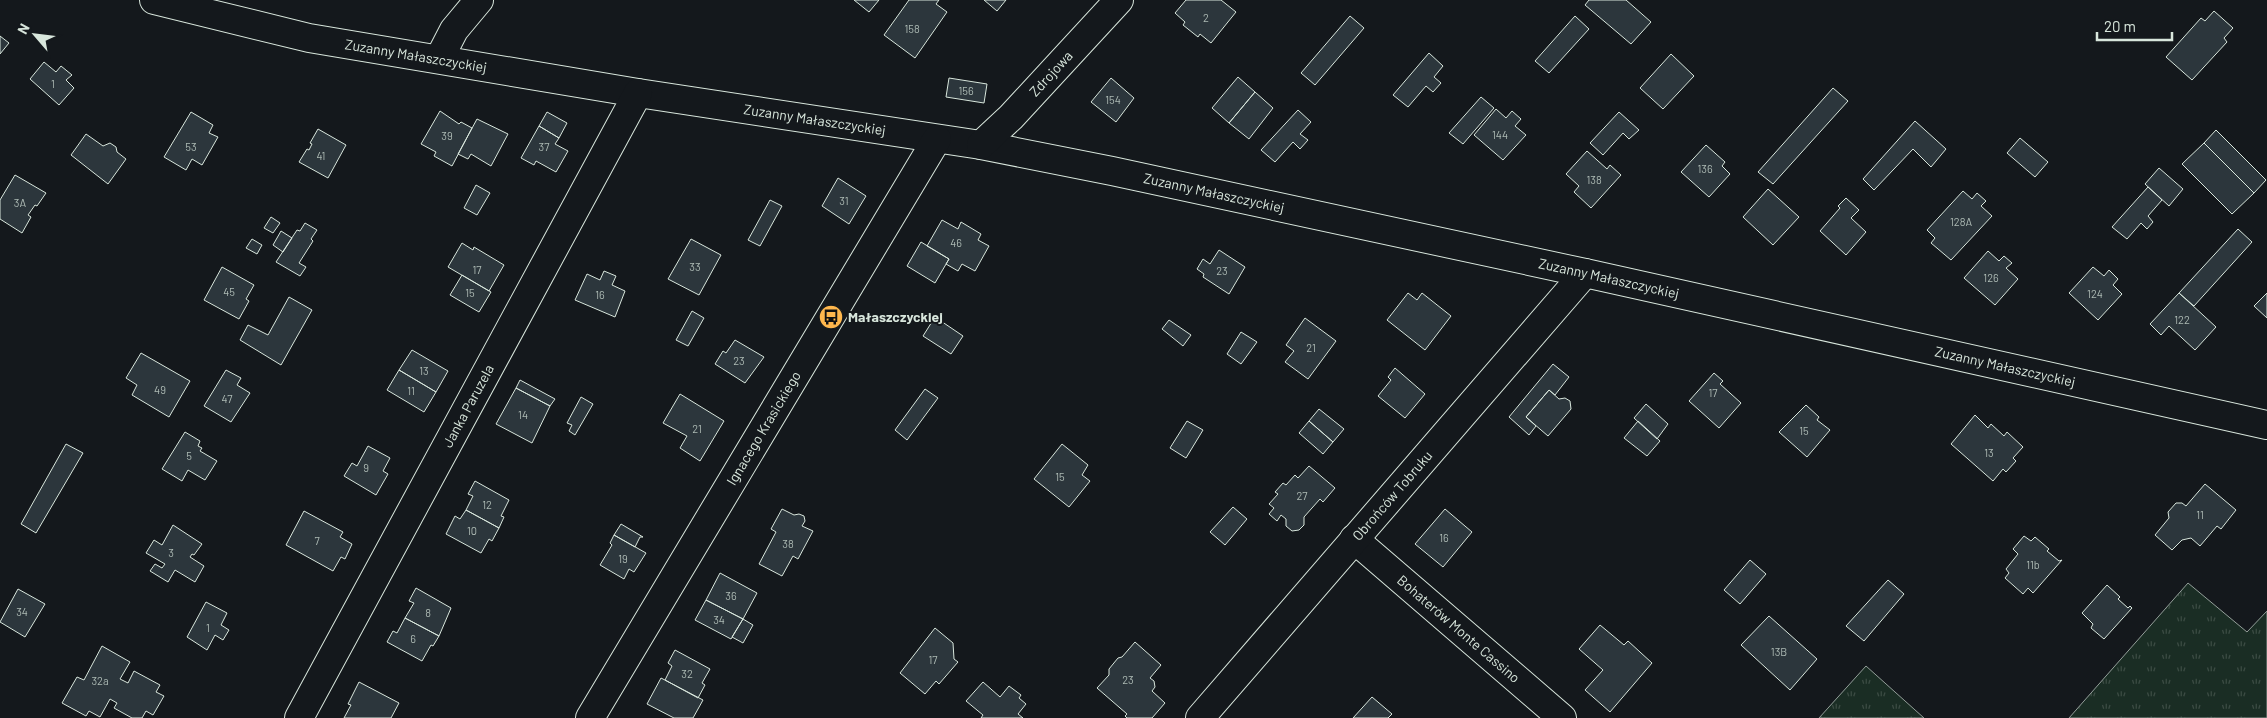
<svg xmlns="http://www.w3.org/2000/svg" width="2267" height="718" viewBox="0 0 2267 718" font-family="Barlow,sans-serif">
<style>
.grass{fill:url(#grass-tufts);stroke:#939e99}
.building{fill:#2c363c;stroke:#d8e6dc}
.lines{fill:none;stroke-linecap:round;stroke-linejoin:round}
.minor-casing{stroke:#d8e6dc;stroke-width:30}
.minor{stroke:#14181c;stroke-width:28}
.labels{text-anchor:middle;stroke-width:4;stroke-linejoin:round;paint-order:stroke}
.number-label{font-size:11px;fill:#adbab4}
.street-label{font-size:14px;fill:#d8e6dc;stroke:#14181c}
.poi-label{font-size:14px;font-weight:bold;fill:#d8e6dc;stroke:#14181c;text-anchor:start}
</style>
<defs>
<pattern id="grass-tufts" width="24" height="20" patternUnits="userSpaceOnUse" patternTransform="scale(1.25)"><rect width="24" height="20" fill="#1a2d24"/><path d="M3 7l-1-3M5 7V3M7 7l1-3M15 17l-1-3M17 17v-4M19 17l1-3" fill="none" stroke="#3b4b43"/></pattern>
</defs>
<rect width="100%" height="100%" fill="#14181c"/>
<path class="grass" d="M2188 583 2247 632 2267 611V718H2069Z
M1866 666 1924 718H1819Z"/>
<path class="building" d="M854 0H879L869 12Z
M909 0H939L936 4 947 12 915 58 884 35Z
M984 0H1006L997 11Z
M1186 0H1221L1236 12 1211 43 1200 34 1198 37 1183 25 1185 22 1175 13Z
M1589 0H1626L1651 22 1631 44 1585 5Z
M2214 11 2233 28 2224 38 2227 42 2192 80 2166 57 2201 18 2205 21Z
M1350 16 1364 28 1315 85 1301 73Z
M1575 16 1589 29 1549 73 1535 61Z
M0 36 9 43 0 54Z
M1429 53 1443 66 1434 77 1441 83 1433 92 1426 86 1408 107 1393 95Z
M1671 54 1694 76 1663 109 1640 88Z
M44 62 56 72 61 66 72 75 66 80 74 88 59 105 30 79Z
M1238 77 1255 92 1229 123 1212 108Z
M949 78 987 84 984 103 946 97Z
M1111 78 1134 98 1116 122 1091 102Z
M1833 88 1848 101 1773 184 1758 172Z
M1255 92 1273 108 1249 139 1229 123Z
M1481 97 1494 108 1463 144 1449 133Z
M1496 109 1506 118 1512 111 1521 119 1515 126 1526 135 1503 160 1474 135Z
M1298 110 1311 122 1300 134 1308 140 1300 149 1293 142 1275 162 1261 150Z
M440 111 459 124 461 122 472 128 452 166 434 156 436 152 421 144Z
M191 112 213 125 209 133 218 137 202 165 192 159 186 170 164 157Z
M547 112 567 123 559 138 539 126Z
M1619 112 1639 130 1629 139 1623 133 1603 155 1590 143Z
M477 119 508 134 491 166 471 154 468 159 458 154Z
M1915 121 1946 149 1931 167 1913 149 1874 190 1863 179Z
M539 126 559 138 555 144 568 151 556 172 536 161 534 165 521 158Z
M318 129 346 145 328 178 299 162 307 149 309 150 312 144 310 143Z
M2216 130 2266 180 2254 193 2204 143Z
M86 134 103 146 110 143 116 147 117 152 126 159 108 184 71 155Z
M2020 138 2048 162 2035 177 2007 153Z
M2204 143 2254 193 2232 214 2182 164Z
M1706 145 1725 162 1722 166 1730 174 1709 197 1681 172Z
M1587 151 1607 169 1610 165 1621 175 1591 208 1574 192 1579 186 1566 174Z
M2159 168 2183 189 2169 206 2145 184Z
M15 175 46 193 37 206 35 205 28 215 31 217 22 233 0 219V200Z
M838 178 866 196 849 224 822 206Z
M476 185 490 193 477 215 464 208Z
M2148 187 2162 200 2148 216 2153 222 2147 229 2141 223 2127 239 2112 227Z
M1768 189 1799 217 1773 245 1743 217Z
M1963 191 1972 199 1977 193 1986 201 1981 206 1992 216 1951 260 1931 243 1935 238 1927 230Z
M1846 198 1859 210 1851 218 1866 232 1846 255 1820 231 1840 208 1838 206Z
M770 200 782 206 760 246 748 240Z
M271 217 280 223 273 233 264 228Z
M942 220 958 229 961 222 981 234 978 240 989 246 975 271 962 264 958 271 946 264 949 259 927 246Z
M305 223 317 230 311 239 313 241 299 263 306 267 300 276 276 262 297 230 300 231Z
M2238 229 2252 242 2194 306 2179 293Z
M281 231 292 238 283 252 273 245Z
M252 239 262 245 257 254 246 248Z
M691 239 721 255 699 295 668 279Z
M921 242 949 259 935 283 907 266Z
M462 243 473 250 474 247 504 265 489 291 448 267Z
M1219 250 1245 267 1229 294 1203 277 1204 274 1197 269 1203 259 1210 264Z
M1988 251 1999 261 2004 256 2012 263 2006 268 2018 279 1995 305 1964 278Z
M222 267 254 285 246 299 249 301 239 319 204 300Z
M2093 267 2104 276 2109 270 2118 279 2113 285 2122 294 2098 320 2069 293Z
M604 271 616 276 612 285 625 291 615 317 575 300 587 274 600 280Z
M462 275 491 292 479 312 450 295Z
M1408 293 1417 300 1422 293 1451 316 1425 350 1387 320Z
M2179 293 2216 327 2195 350 2169 326 2161 335 2150 324Z
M2267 293V318L2254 306Z
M289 297 312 310 281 365 240 340 248 325 268 335Z
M692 311 704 318 688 346 676 340Z
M935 317 963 336 951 354 923 336Z
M1305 318 1336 341 1308 379 1285 362 1294 351 1286 345Z
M1169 320 1191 335 1183 346 1162 329Z
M1241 332 1257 342 1241 364 1227 354Z
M735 340 764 357 745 383 715 364 723 351 726 353Z
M412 350 448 371 436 392 399 370Z
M141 353 190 381 169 417 132 395 137 385 126 378Z
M1553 364 1569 377 1555 395 1549 390 1526 417 1536 426 1529 435 1509 417Z
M1395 368 1425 394 1405 418 1378 396 1391 380 1388 377Z
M226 370 241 378 237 385 250 393 231 422 204 406Z
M399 370 436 392 424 412 387 390Z
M1714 373 1723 381 1720 384 1741 403 1719 428 1689 401Z
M520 380 555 399 550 406 516 388Z
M516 388 550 406 532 443 496 424Z
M925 389 938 398 907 440 895 430Z
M1549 390 1559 399 1565 398 1570 401 1571 409 1548 436 1526 417Z
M680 394 724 421 700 461 680 448 687 436 663 423Z
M581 397 593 404 575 435 569 431 572 425 567 423Z
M1646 404 1668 424 1657 439 1634 418Z
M1806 405 1819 417 1817 420 1830 430 1807 457 1779 432Z
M1319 409 1344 429 1333 442 1309 421Z
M1975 415 1988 428 1991 424 2004 436 2007 432 2023 447 2013 458 2016 461 2006 472 2003 469 1993 481 1951 444Z
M1187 421 1203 430 1186 458 1170 448Z
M1309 421 1333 442 1323 454 1299 433Z
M1638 421 1660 441 1647 456 1624 438Z
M185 432 200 441 198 446 202 448 200 451 217 461 205 480 188 470 182 481 162 469Z
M66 444 83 453 36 533 21 524Z
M1062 444 1088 465 1082 475 1090 481 1069 507 1034 479Z
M368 446 390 458 383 471 388 474 376 495 344 476 352 463 357 466Z
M1309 466 1335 488 1323 502 1320 499 1304 517V525L1299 530 1292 531 1286 526V519L1281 515 1277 521 1269 514 1274 508 1269 504 1278 494 1275 492 1283 483 1286 485 1295 475 1298 478Z
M475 481 509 500 501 516 504 517 499 528 466 510 473 496 468 494Z
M2205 484 2236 510 2221 529 2217 526 2200 546 2191 538 2182 540 2172 550 2155 535 2169 518 2168 512 2176 503H2182L2186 506Z
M1233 507 1247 519 1225 545 1210 532Z
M782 509 794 515 799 514 804 516 805 521 802 526 813 531 798 559 793 556 782 576 759 564 776 532 771 529Z
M1445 509 1472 532 1443 567 1415 544Z
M466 510 499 528 492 541 489 539 481 553 446 534 455 516 460 519Z
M304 511 343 532 340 537 352 544 345 559 341 557 333 571 286 545Z
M621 524 643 537H640L635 547 614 535Z
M173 525 202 544 194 555 192 554 190 557 204 566 195 582 175 570 168 582 150 571 155 564 162 568 165 564 146 553 154 540 162 545Z
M614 535 646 553 634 572 629 569 624 579 600 565 612 545 610 543Z
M2024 536 2031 541 2035 537 2049 549 2047 551 2059 561 2062 560 2033 593 2028 588 2023 594 2005 578 2009 573 2006 569 2018 554 2013 549Z
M1750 560 1766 574 1740 604 1724 590Z
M720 573 757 593 743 619 706 600Z
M1888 580 1904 594 1864 641 1846 626Z
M2107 585 2120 597 2118 599 2128 608 2130 606 2132 608 2104 639 2091 628 2093 624 2082 613Z
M416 588 451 608 439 636 405 618 414 603 409 601Z
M18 589 45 604 25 637 0 622Z
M706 600 743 619 731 639 695 620Z
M206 602 227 613 221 625 229 630 223 640 215 635 207 650 187 637Z
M1769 616 1817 659 1790 690 1741 645Z
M405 618 439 636 433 646 431 645 422 661 387 642 393 631 397 633Z
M743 619 753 625 743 643 732 637Z
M1600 625 1624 645 1628 641 1652 663 1610 712 1585 690 1603 670 1579 649Z
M935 628 953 643 954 659 958 662 939 684 936 681 925 694 900 673Z
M1135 642 1161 665 1150 678 1154 681 1155 687 1152 691 1165 703 1152 718H1127L1125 716 1127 714 1097 688 1109 675V669L1118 658 1122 657Z
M102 646 130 662 120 679 128 683 134 671 160 685 156 692 164 696 153 715 146 711 142 718H132L114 708 117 703 110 699 100 717 89 711 86 716 62 703 77 677 84 680Z
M675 650 710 669 702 683 705 685 698 698 665 680 672 666 668 663Z
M661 678 703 700 693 718H674L647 704Z
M359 682 399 703 391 718H344L351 705 348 704Z
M983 682 1000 697 1009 686 1021 695 1019 698 1026 704 1018 714 1023 718H981L983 715 966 701Z
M1372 697 1392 714 1388 718H1353Z"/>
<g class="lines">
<g class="minor-casing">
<g id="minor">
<path id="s1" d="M154 0 309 38 638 93 981 145 1112 171 1585 273 2267 425"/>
<path d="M439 59 454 30 479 0"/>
<path id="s2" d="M981 145 1011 117 1119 0"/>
<path id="s3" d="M1354 539 1562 718"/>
<path id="s4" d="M299 718 638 93"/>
<path id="s5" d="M590 718 937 139"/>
<path id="s6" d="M1200 718 1585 273"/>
</g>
</g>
<use href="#minor" class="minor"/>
</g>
<defs>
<g id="bus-disc" transform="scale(1.25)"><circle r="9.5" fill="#ffb74d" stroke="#14181c"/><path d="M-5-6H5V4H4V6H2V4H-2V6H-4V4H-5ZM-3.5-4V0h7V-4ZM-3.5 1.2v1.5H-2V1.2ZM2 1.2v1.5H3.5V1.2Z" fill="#111"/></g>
</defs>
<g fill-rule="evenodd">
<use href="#bus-disc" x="831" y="317"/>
</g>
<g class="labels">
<g class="number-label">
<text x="1206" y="22">2</text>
<text x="912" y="33">158</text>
<text x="53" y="88">1</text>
<text x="966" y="95">156</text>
<text x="1113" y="104">154</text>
<text x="1500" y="139">144</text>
<text x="447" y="140">39</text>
<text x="191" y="151">53</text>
<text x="544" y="151">37</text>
<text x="321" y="160">41</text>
<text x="1705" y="173">136</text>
<text x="1594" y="184">138</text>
<text x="844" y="205">31</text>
<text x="20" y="207">3A</text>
<text x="1961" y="226">128A</text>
<text x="956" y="247">46</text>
<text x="695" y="271">33</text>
<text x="477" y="274">17</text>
<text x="1222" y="275">23</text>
<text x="1991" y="282">126</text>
<text x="229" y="296">45</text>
<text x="470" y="297">15</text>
<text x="2095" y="298">124</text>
<text x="600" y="299">16</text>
<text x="2182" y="324">122</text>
<text x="1311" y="352">21</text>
<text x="739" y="365">23</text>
<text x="424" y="375">13</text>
<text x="160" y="394">49</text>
<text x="411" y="395">11</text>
<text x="1713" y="397">17</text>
<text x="227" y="403">47</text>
<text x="523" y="419">14</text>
<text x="697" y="433">21</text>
<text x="1804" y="435">15</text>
<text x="1989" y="457">13</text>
<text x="189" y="460">5</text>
<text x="366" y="472">9</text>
<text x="1060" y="481">15</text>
<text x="1302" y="500">27</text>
<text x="487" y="509">12</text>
<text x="2200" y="519">11</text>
<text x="472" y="535">10</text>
<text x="1444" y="542">16</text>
<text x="317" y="545">7</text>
<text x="788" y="548">38</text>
<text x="171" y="557">3</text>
<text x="623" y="563">19</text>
<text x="2033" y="569">11b</text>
<text x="731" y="600">36</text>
<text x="22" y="616">34</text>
<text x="428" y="617">8</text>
<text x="719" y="624">34</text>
<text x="208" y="632">1</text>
<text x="413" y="643">6</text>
<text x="1779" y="656">13B</text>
<text x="933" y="664">17</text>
<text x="687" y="678">32</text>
<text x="1128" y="684">23</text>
<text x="100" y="685">32a</text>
</g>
<g class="street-label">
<text dy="5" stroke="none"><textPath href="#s1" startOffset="268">Zuzanny Małaszczyckiej</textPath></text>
<text dy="5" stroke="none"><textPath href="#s2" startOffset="100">Zdrojowa</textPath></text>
<text dy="5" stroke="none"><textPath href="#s1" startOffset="672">Zuzanny Małaszczyckiej</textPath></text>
<text dy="5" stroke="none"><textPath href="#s1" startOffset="1078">Zuzanny Małaszczyckiej</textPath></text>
<text dy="5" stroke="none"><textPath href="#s1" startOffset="1482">Zuzanny Małaszczyckiej</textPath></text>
<text dy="5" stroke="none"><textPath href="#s1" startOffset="1888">Zuzanny Małaszczyckiej</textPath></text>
<text dy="5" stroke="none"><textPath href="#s4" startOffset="355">Janka Paruzela</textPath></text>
<text dy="5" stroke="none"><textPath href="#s5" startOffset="338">Ignacego Krasickiego</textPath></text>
<text dy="5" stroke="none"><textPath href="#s6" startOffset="294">Obrońców Tobruku</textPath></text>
<text dy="5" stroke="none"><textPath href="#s3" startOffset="138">Bohaterów Monte Cassino</textPath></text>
</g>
<g class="poi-label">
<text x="848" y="322">Małaszczyckiej</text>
</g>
</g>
<g transform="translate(35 35) rotate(298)" stroke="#14181c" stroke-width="4" paint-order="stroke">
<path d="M0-4L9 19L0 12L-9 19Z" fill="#d8e6dc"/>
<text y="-8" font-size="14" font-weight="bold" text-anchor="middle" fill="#d8e6dc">N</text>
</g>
<path d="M2097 32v8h75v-8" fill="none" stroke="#d8e6dc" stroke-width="2.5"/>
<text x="2104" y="32" font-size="15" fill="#d8e6dc" stroke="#14181c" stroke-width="4" paint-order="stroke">20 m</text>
</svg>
